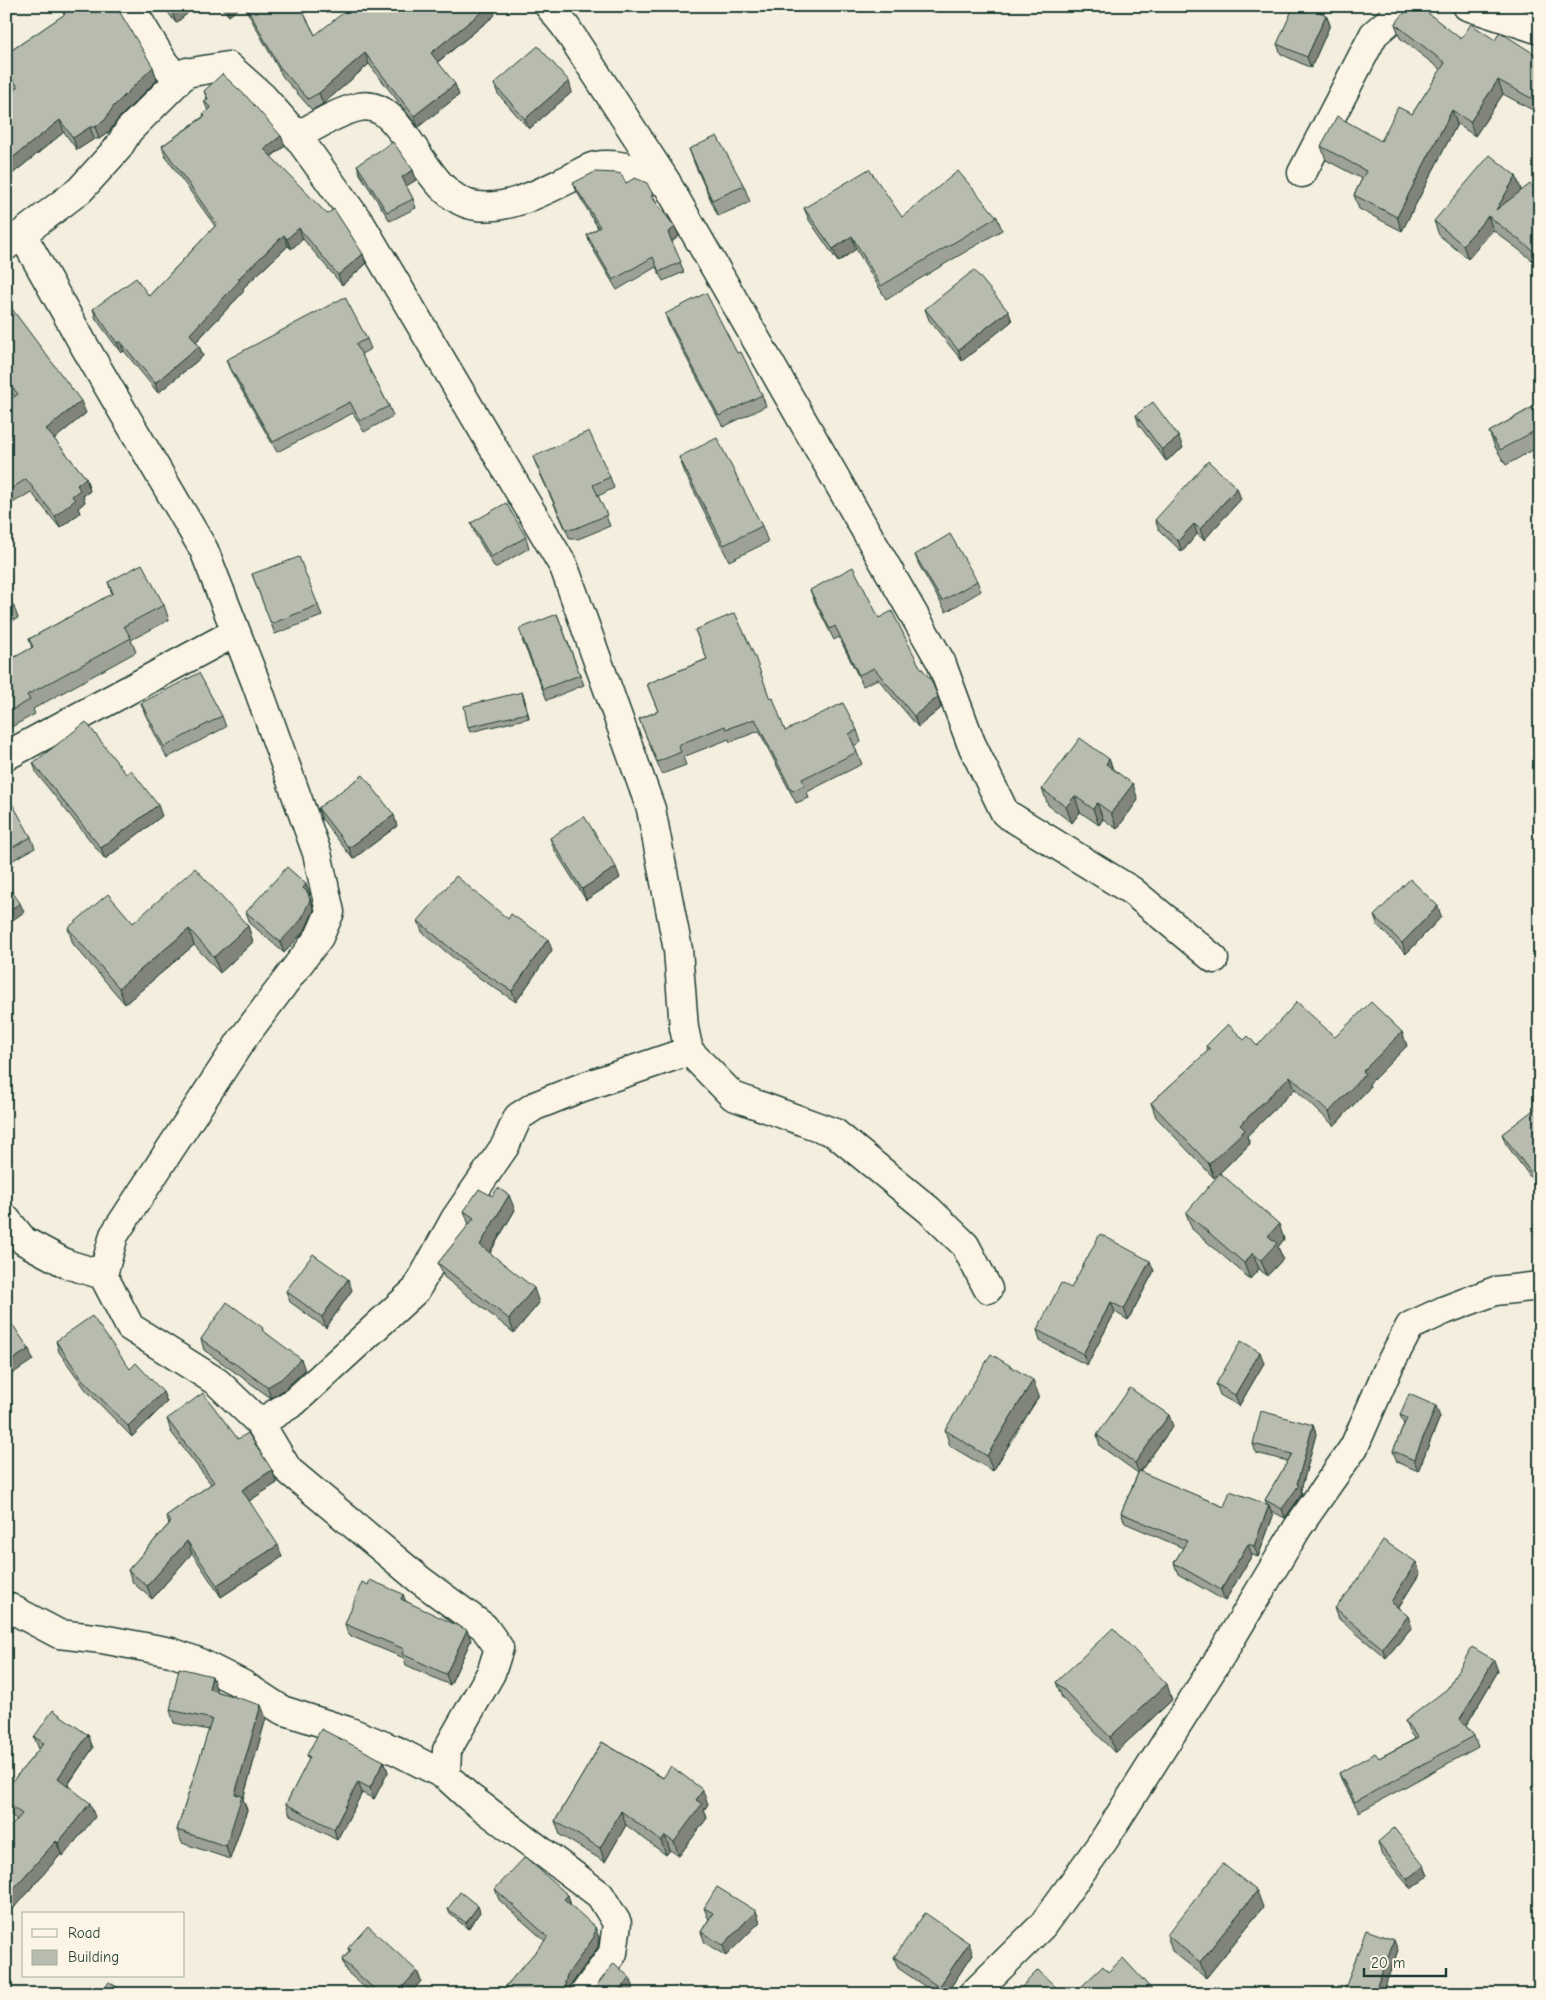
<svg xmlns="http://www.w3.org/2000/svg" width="1546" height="2000" viewBox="0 0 1546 2000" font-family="'Comic Neue',sans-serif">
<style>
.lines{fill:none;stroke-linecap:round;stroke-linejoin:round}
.minor-casing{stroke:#1f3d34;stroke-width:31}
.minor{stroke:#fcf5e5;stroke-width:28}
.wall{fill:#9ea296;stroke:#1f3d34}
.shaded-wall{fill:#81847a;stroke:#1f3d34}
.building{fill:#b8bcae;stroke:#1f3d34}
</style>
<rect width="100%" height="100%" fill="#f3eede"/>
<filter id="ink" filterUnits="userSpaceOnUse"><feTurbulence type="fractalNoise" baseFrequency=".02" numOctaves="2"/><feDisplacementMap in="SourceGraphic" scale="10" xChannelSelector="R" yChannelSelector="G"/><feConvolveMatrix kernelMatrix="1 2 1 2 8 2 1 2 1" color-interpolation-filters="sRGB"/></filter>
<g filter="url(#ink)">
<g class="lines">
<g class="minor-casing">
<path id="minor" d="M130 6 164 63 174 75 228 66 262 96 297 136 362 226 564 567 651 809 678 950 684 1028 689 1051 733 1096 835 1133 929 1210 965 1245 988 1289
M549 6 565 26 667 183
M1467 6 1540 30
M297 136C316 126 337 112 359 107 406 96 421 199 477 206 510 210 543 191 571 178 578 174 587 168 595 166 621 162 645 172 667 184L941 662 971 743 1005 813 1132 891 1214 959
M1302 173 1374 34 1407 6
M22 234 85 347 204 550 256 683 317 853 330 912 319 937 241 1041 114 1235 103 1275 130 1327 217 1382 260 1423 288 1470 420 1580 484 1627 499 1648 491 1673 447 1750 446 1776 469 1797 600 1895 617 1923 613 1953 584 1994
M6 246 80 190 118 148 129 130 187 72
M6 756 236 632
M6 1219 24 1241 67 1264 103 1275
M260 1423 294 1402 416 1290 455 1219 505 1146 518 1117 535 1106 580 1088 689 1051
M6 1606 59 1634 102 1639 171 1652 196 1661 242 1684 282 1710 348 1731 397 1751 446 1776
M973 1994 1042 1926 1104 1840 1220 1657 1298 1527 1354 1447 1390 1364 1410 1326 1445 1310 1495 1291 1540 1286"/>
</g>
<use href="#minor" class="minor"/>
</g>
<path class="wall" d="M61 6 153 67 157 80 118 119 109 132 99 139H94L77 150 64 132 6 179V96L16 89 6 75V54L64 15Z
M163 6H196L176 23Z
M220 6H241L229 16Z
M244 6H300L315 35 495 15 438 62 459 95 418 127 369 64 323 104 312 110 283 77Z
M1326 15 1330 25 1311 68 1281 54 1277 44Z
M1395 24 1461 39 1495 40 1536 55 1540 52V114L1503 94 1475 136 1457 124 1402 231 1359 209 1354 195 1362 179 1326 160 1321 146 1381 141 1412 114 1441 70 1400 38Z
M494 84 572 92 529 129 498 94Z
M204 91 281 136 285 146 271 157 363 254 366 264 342 285 303 239 291 249 288 246 243 288 244 291 196 342 199 346 203 356 158 393 124 351 121 353 96 319 93 309 149 296 215 226 165 156 162 146 204 116 203 114 208 111 204 101 207 99Z
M689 149 744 186 750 202 718 216 695 165Z
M357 165 413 170 416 180 406 186 413 199 416 208 390 221 360 174Z
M1516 176 1521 190 1519 192H1540V266L1493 230 1468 259 1439 235 1434 221Z
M573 183H626L653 195 656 202 679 236 672 242 684 272 663 281 656 267 617 290 590 244 587 235 598 228 577 192Z
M804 208 902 217H997L1002 230 886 299 856 249 838 262 809 220Z
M6 301 86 413 54 439 86 478 90 491 83 496 85 502 78 508 80 513 60 528 31 492 6 507V403L15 397 6 386Z
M925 309 1008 311 1012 321 962 361 929 320Z
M665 314 737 353 762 395 766 406 723 427 669 325Z
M367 339 371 349 361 354 389 406 393 416 364 432 353 413 277 452 230 370 226 360Z
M1540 403V446L1506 465 1495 447 1489 432Z
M1136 415 1183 448 1166 461 1139 425Z
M533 457 610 477 614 488 598 496 610 526 578 539H570L537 467Z
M679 457 762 526 768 542 729 561 685 473Z
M1241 499 1204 540 1197 534 1182 552 1159 530 1155 520Z
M471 523 526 537 529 548 495 568 475 534Z
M915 555 977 581 981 591 946 612 919 565Z
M252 574 318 605 322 616 275 634Z
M108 582 164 605 169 620 131 640 136 652 33 709 35 714 6 730V662L32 648 29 639 112 594Z
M810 590 879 618 919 665 941 708 918 727 878 679 863 686 839 637 834 640 814 600Z
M6 593 14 607 18 618 6 624Z
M557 614 584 685 547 700 522 640Z
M695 630 770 699 785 731 857 730 861 742 854 746 862 764 807 792 809 798 796 803 759 731 730 742 729 739 683 757 686 765 662 774 639 719 658 711 647 684 707 659Z
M524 697 529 718 470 732 468 727Z
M141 703 222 716 226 727 167 758 145 714Z
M1109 759 1113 769 1138 800 1117 829 1103 819 1099 825 1080 812 1072 823 1048 805 1042 789Z
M33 763 126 774 162 816 105 859 37 774Z
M6 800 31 837 35 848 6 864Z
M318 808 397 826 353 859 322 819Z
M550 838 620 878 586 900 554 849Z
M306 884 310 895 309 896 314 910 305 930 284 953 250 923 246 912Z
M1374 916 1441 917 1406 954 1378 926Z
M508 919 552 950 516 1002 472 973 422 932 418 921Z
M133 923 248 926 253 942 220 973 194 945 125 1004 73 944 68 928Z
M1402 1032 1407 1046 1369 1084 1370 1087 1334 1126 1295 1089 1247 1136 1250 1144 1214 1178 1156 1117 1151 1103 1208 1051 1206 1046 1244 1040 1257 1046 1335 1037Z
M1540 1108V1189H1539L1506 1144 1502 1134Z
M515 1210 490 1253 539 1303 514 1333 444 1277 438 1263 469 1225 464 1211Z
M1186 1213 1284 1239 1278 1247 1283 1259 1267 1276 1259 1269 1250 1279 1192 1229Z
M1154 1271 1128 1320 1115 1312 1087 1365 1040 1341 1037 1330 1071 1288Z
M352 1290 326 1328 290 1302 286 1291Z
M264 1331 305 1370 285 1389 271 1398 204 1350 201 1339Z
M56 1341 130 1369 163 1392 167 1402 132 1437 86 1390 59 1352Z
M1264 1363 1239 1406 1220 1395 1216 1384Z
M1039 1396 993 1471 950 1446 945 1430Z
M1400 1415 1440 1417 1418 1471 1397 1462 1393 1451 1404 1425Z
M167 1419 238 1439 272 1470 277 1483 249 1501 282 1557 221 1597 192 1553 152 1599 133 1583 128 1570 169 1524 166 1516 211 1484 171 1432Z
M1313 1425 1316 1434 1301 1490 1302 1494 1285 1518 1271 1511 1273 1516 1258 1557 1252 1555 1225 1601 1178 1574 1174 1563 1183 1548 1125 1523 1121 1513 1138 1473 1100 1446 1097 1435 1173 1426 1140 1472 1224 1507 1267 1504 1265 1500 1288 1461 1256 1453 1253 1444Z
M1420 1573 1398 1608 1412 1627 1386 1658 1339 1619 1335 1608Z
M406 1601 471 1640 450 1685 406 1665 404 1658 348 1635 345 1624Z
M1498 1671 1466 1726 1474 1736 1478 1747 1359 1812 1343 1784 1339 1773 1379 1758 1415 1739 1409 1732 1405 1721Z
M212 1676 216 1689V1691L266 1718 243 1799 247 1810 230 1859 182 1843 177 1830 209 1730 174 1723 170 1710Z
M1056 1682 1172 1700 1115 1753 1062 1698Z
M88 1735 93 1748 68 1785 95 1817 63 1856 61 1854 11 1911 6 1906V1832L17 1820 6 1811V1789L39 1749 34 1737Z
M602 1742 708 1804 704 1810 707 1818 679 1856 670 1850 666 1855 626 1825 605 1862 560 1835 555 1821Z
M307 1755 384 1761 388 1772 374 1799 362 1793 337 1840 290 1815 286 1804 309 1760Z
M1378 1842 1424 1866 1428 1876 1411 1889 1381 1853Z
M495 1889 568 1895 571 1906 599 1937 598 1947 571 1985 568 1993 507 1989 506 1986 545 1941 499 1900Z
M1263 1907 1206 1978 1172 1951 1167 1935Z
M704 1908 756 1911 760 1922 726 1956 705 1943 701 1932 709 1919 708 1918Z
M448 1909 480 1912 468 1929 450 1914Z
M348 1948 417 1971 421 1981 410 1994H372L346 1971 342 1960 349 1952Z
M1398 1950 1382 1994H1346L1345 1989Z
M973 1954 946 1994H936L898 1968 894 1957Z"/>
<path class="shaded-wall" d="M179 6H196L176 23 172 12Z
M225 6H241L229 16Z
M489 6H492L495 15 435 64 431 53Z
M1326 15 1330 25 1311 68 1307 57Z
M365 53 369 64 323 104 319 93Z
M153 67 157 80 118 119 109 132 99 139 95 127 113 107Z
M1498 80 1503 94 1475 136 1470 122Z
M569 81 572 92 529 129 525 119Z
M455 84 459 95 418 127 414 116Z
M1452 110 1457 124 1402 231 1397 217Z
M60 120 64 132 6 179V163Z
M90 127 94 139 77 150 73 138Z
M281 136 285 146 267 159 264 149Z
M413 170 416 180 405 187 402 177Z
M1516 176 1521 190 1501 224 1496 210Z
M1488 216 1493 230 1468 259 1463 245Z
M675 227 679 236 671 242 668 233Z
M299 228 303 239 291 249 287 239Z
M284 235 288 246 243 288 244 291 193 345 190 334 238 279Z
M852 236 856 249 838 262 833 249Z
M363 254 366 264 342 285 338 275Z
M1008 311 1012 321 962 361 958 350Z
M120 341 124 351 121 353 117 343Z
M199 346 203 356 158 393 155 383Z
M81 401 86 413 51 442 46 429Z
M1179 437 1183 448 1166 461 1162 450Z
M86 478 90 491 83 496 85 502 78 508 80 513 60 528 55 516 72 496 77 485Z
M1237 488 1241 499 1204 540 1200 529Z
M1194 524 1197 534 1182 552 1178 541Z
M522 692 524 697 529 718 527 713Z
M938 697 941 708 918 727 914 716Z
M1109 759 1115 775 1106 764Z
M1133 784 1138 800 1117 829 1111 813Z
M1075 796 1080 812 1072 823 1066 807Z
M1097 803 1103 819 1099 825 1093 809Z
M158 805 162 816 105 859 101 848Z
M394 815 397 826 353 859 349 848Z
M616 867 620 878 586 900 582 889Z
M306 884 310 895 309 896 314 910 305 930 284 953 280 942 303 888Z
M20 903 24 912 6 925V913Z
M1438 906 1441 917 1406 954 1402 943Z
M248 926 253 942 220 973 214 957Z
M189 929 194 945 125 1004 119 988Z
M6 930 9 938 6 941Z
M548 939 552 950 516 1002 512 991Z
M1402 1032 1407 1046 1369 1084 1370 1087 1334 1126 1329 1112 1363 1071Z
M1290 1076 1295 1089 1247 1136 1250 1144 1214 1178 1209 1164 1240 1125Z
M1540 1175V1189H1539L1535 1178Z
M509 1195 515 1210 485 1260 480 1245Z
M1279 1224 1284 1239 1278 1247 1283 1259 1267 1276 1261 1260 1268 1236Z
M1253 1253 1259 1269 1250 1279 1244 1263Z
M1150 1261 1154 1271 1128 1320 1124 1309Z
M348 1279 352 1290 326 1328 322 1317Z
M534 1288 539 1303 514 1333 509 1319Z
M1111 1302 1115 1312 1087 1365 1083 1354Z
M29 1349 33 1360 6 1378V1364Z
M1260 1352 1264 1363 1239 1406 1235 1395Z
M301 1359 305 1370 285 1389 271 1398 267 1387Z
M1033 1380 1039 1396 993 1471 987 1456Z
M163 1392 167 1402 132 1437 128 1426Z
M1436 1406 1440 1417 1418 1471 1414 1460Z
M1169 1415 1173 1426 1139 1473 1135 1463Z
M1313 1425 1316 1434 1301 1490 1302 1494 1285 1518 1282 1509 1297 1484Z
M272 1470 277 1483 246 1503 242 1490Z
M1269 1505 1273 1516 1258 1557 1254 1546Z
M187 1541 192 1553 152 1599 147 1586Z
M1248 1544 1252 1555 1225 1601 1221 1590Z
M278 1545 282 1557 221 1597 217 1585Z
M1416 1562 1420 1573 1395 1613 1391 1602Z
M403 1594 407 1605 401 1599Z
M1408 1616 1412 1627 1386 1658 1382 1648Z
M467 1630 471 1640 450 1685 446 1674Z
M1494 1660 1498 1671 1464 1729 1460 1719Z
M212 1676 216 1689 214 1702 209 1689Z
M1167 1684 1172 1700 1115 1753 1110 1737Z
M261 1705 266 1718 243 1799 247 1810 230 1859 226 1846 235 1794Z
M88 1735 93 1748 63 1791 58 1778Z
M384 1761 388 1772 374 1799 370 1788Z
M358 1782 362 1793 337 1840 334 1829Z
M703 1790 708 1804 704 1810 707 1818 679 1856 674 1842 696 1800Z
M90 1803 95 1817 63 1856 58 1843Z
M621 1811 626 1825 605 1862 600 1848Z
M665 1836 670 1850 666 1855 661 1841Z
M56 1841 61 1854 11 1911 6 1897Z
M1424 1866 1428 1876 1411 1889 1407 1879Z
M1257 1891 1263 1907 1206 1978 1200 1962Z
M568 1895 571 1906 564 1899Z
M478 1906 480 1912 468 1929 466 1923Z
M756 1911 760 1922 726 1956 723 1945Z
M595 1927 599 1937 598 1947 571 1985 568 1993 567 1994 565 1982 567 1975Z
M1394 1940 1398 1950 1382 1994H1374Z
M969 1943 973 1954 946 1994H941L939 1987Z
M417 1971 421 1981 410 1994H396Z
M630 1978 634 1988 628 1994H615Z"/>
<path class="building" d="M61 6H116L153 67 113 107 105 120 95 127H90L73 138 60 120 6 163V96L18 87 6 69V54L65 14Z
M167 6H179L172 12Z
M246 6H300L315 35 352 6H489L431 53 455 84 414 116 365 53 319 93 308 99 279 66Z
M1294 6H1308L1326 15 1307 57 1277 44Z
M1410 6H1419L1461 39 1471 24 1495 40 1500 32 1536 55 1538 51 1540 52V103L1498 80 1470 122 1452 110 1397 217 1354 195 1366 171 1321 146 1337 116 1381 141 1398 107 1412 114 1445 63 1395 24Z
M538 46 569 81 525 119 494 84Z
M222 74 247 97 281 136 264 149 327 214 334 209 363 254 338 275 299 228 287 239 284 235 238 279 240 280 190 334 199 346 155 383 120 341 117 343 93 309 136 278 149 296 217 224 162 146 205 116 203 114 211 108 204 101 208 99 204 91Z
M717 136 744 186 712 200 689 149Z
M393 142 413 170 402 177 413 199 387 212 357 165Z
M1490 155 1516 176 1496 210 1530 184 1540 192V256L1488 216 1463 245 1434 221Z
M869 169 902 217 958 171 997 217 881 286 852 236 833 249 804 208Z
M595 172 617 173 621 174 626 183 635 178 647 183 653 195 651 196 675 227 668 233 681 262 659 272 653 257 613 280 587 235 600 227 573 183Z
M974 270 1008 311 958 350 925 309Z
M706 293 737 353 741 352 762 395 719 416 665 314Z
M345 297 367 339 356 344 389 406 360 421 350 402 273 442 226 360Z
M6 301 81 401 46 429 86 478 77 485 80 490 72 496 75 500 55 516 26 479 6 492V403L18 394 6 380Z
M1153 402 1179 437 1162 450 1136 415Z
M1540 403V428L1500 450 1489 432Z
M589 431 610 477 593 485 607 515 574 529H566L533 457Z
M717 438 762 526 724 545 679 457Z
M1208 461 1237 488 1200 529 1194 524 1178 541 1155 520Z
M506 503 526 537 491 557 471 523Z
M950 534 977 581 942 601 915 555Z
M299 557 318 605 271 624 252 574Z
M142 564 164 605 124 626 131 638 27 695 30 700 6 713V662L33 647 29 639 113 593 108 582Z
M853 567 879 618 892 611 919 665 931 680 938 697 914 716 874 668 859 675 835 626 830 629 810 590Z
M6 593 14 607 6 612Z
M735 613 755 657 770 699 773 698 785 731 843 703 857 730 849 734 857 752 802 779 805 785 792 791 755 719 726 729 725 726 678 745 681 752 657 762 639 719 658 711 647 684 707 659 695 630Z
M557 614 580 675 543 689 519 629Z
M199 673 222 716 164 747 141 703Z
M522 692 527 713 468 727 464 706Z
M86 722 126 774 131 770 158 805 101 848 33 763Z
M1080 738 1109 759 1106 764 1133 784 1111 813 1097 803 1093 809 1075 796 1066 807 1042 789Z
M363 775 394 815 349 848 318 808Z
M9 798 31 837 6 851V800Z
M584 816 616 867 582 889 550 838Z
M287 867 306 884 303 888 308 893 310 900 301 920 280 942 246 912Z
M195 868 248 926 214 957 189 929 119 988 68 928 108 894 133 923Z
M456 876 508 919 511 914 548 939 512 991 468 963 418 921Z
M1410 879 1438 906 1402 943 1374 916Z
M6 883 20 903 6 913Z
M1297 1002 1335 1037 1371 1002 1402 1032 1363 1071 1365 1074 1329 1112 1290 1076 1240 1125 1245 1130 1209 1164 1151 1103 1210 1049 1206 1046 1228 1024 1244 1040 1248 1036 1257 1046Z
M1536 1108 1537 1110 1540 1108V1175L1535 1178 1502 1134Z
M1220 1173 1279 1224 1268 1236 1277 1243 1261 1260 1253 1253 1244 1263 1186 1213Z
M498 1188 509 1195 480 1245 534 1288 509 1319 438 1263 474 1218 464 1211 479 1189 492 1196Z
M1100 1234 1150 1261 1124 1309 1111 1302 1083 1354 1037 1330 1061 1283 1071 1288Z
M313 1254 348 1279 322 1317 286 1291Z
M227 1302 263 1328 262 1330 301 1359 281 1379 267 1387 201 1339Z
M6 1315 29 1349 6 1364Z
M92 1316 130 1369 136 1363 163 1392 128 1426 82 1379 56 1341Z
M1241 1341 1260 1352 1235 1395 1216 1384Z
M991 1354 1033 1380 987 1456 945 1430Z
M1130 1388 1169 1415 1135 1463 1097 1435Z
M203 1393 238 1439 248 1433 272 1470 242 1490 278 1545 217 1585 187 1541 147 1586 128 1570 171 1522 166 1516 214 1482 167 1419Z
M1409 1394 1436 1406 1414 1460 1393 1451 1407 1418 1400 1415Z
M1261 1411 1313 1425 1297 1484 1299 1485 1282 1509 1265 1500 1292 1454 1253 1444Z
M1139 1471 1224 1507 1230 1491 1269 1505 1254 1546 1248 1544 1221 1590 1174 1563 1187 1541 1121 1513Z
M1383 1540 1416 1562 1391 1602 1408 1616 1382 1648 1335 1608 1355 1584Z
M370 1580 403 1594 401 1599 467 1630 446 1674 402 1654 404 1649 345 1624 362 1582 368 1585Z
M1113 1628 1167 1684 1110 1737 1056 1682Z
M1472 1647 1494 1660 1460 1719 1474 1736 1355 1802 1339 1773 1375 1753 1379 1758 1418 1738 1405 1721 1447 1689Z
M179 1668 212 1676 209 1689 261 1705 235 1794 242 1796 226 1846 177 1830 212 1719 170 1710Z
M53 1710 88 1735 58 1778 90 1803 58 1843 56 1841 6 1897V1832L22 1814 6 1802V1789L44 1743 34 1737Z
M321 1729 384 1761 370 1788 358 1782 334 1829 286 1804 310 1757 307 1755Z
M602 1742 663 1778 671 1766 703 1790 696 1800 702 1804 674 1842 665 1836 661 1841 621 1811 600 1848 555 1821Z
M1394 1828 1424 1866 1407 1879 1378 1842Z
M525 1857 568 1895 564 1899 595 1927 594 1937 567 1975 565 1982 566 1990 569 1994H503L508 1988 506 1986 548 1937 495 1889Z
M1223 1864 1257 1891 1200 1962 1167 1935Z
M717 1887 756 1911 723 1945 701 1932 713 1913 704 1908Z
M460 1892 478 1906 466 1923 448 1909Z
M925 1913 969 1943 939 1987 894 1957Z
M368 1926 417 1971 396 1994H380L342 1960 351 1950 348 1948Z
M1366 1930 1394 1940 1374 1994H1358L1345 1989Z
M1123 1958 1156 1994H1083L1079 1989 1103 1966 1108 1972Z
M614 1963 630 1978 615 1994H590Z
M1038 1970 1063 1994H1015Z
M109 1982 128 1994H101Z"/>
</g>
<rect width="1546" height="2000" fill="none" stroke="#fcf5e5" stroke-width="25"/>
<rect x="12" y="12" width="1521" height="1975" fill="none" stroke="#1f3d34" stroke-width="2" filter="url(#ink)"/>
<rect x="22" y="1912" width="162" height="65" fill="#fcf5e5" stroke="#a4ab9e"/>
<rect x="32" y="1929" width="25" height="8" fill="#fcf5e5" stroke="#a4ab9e"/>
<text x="68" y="1938" font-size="15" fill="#1f3d34">Road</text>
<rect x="32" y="1950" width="25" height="15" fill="#b8bcae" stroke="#a4ab9e"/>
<text x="68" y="1962" font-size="15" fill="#1f3d34">Building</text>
<path d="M1364 1968v8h82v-8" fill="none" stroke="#1f3d34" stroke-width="2.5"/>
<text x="1371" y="1968" font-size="15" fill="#1f3d34" stroke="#fcf5e5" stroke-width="4" paint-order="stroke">20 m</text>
</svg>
